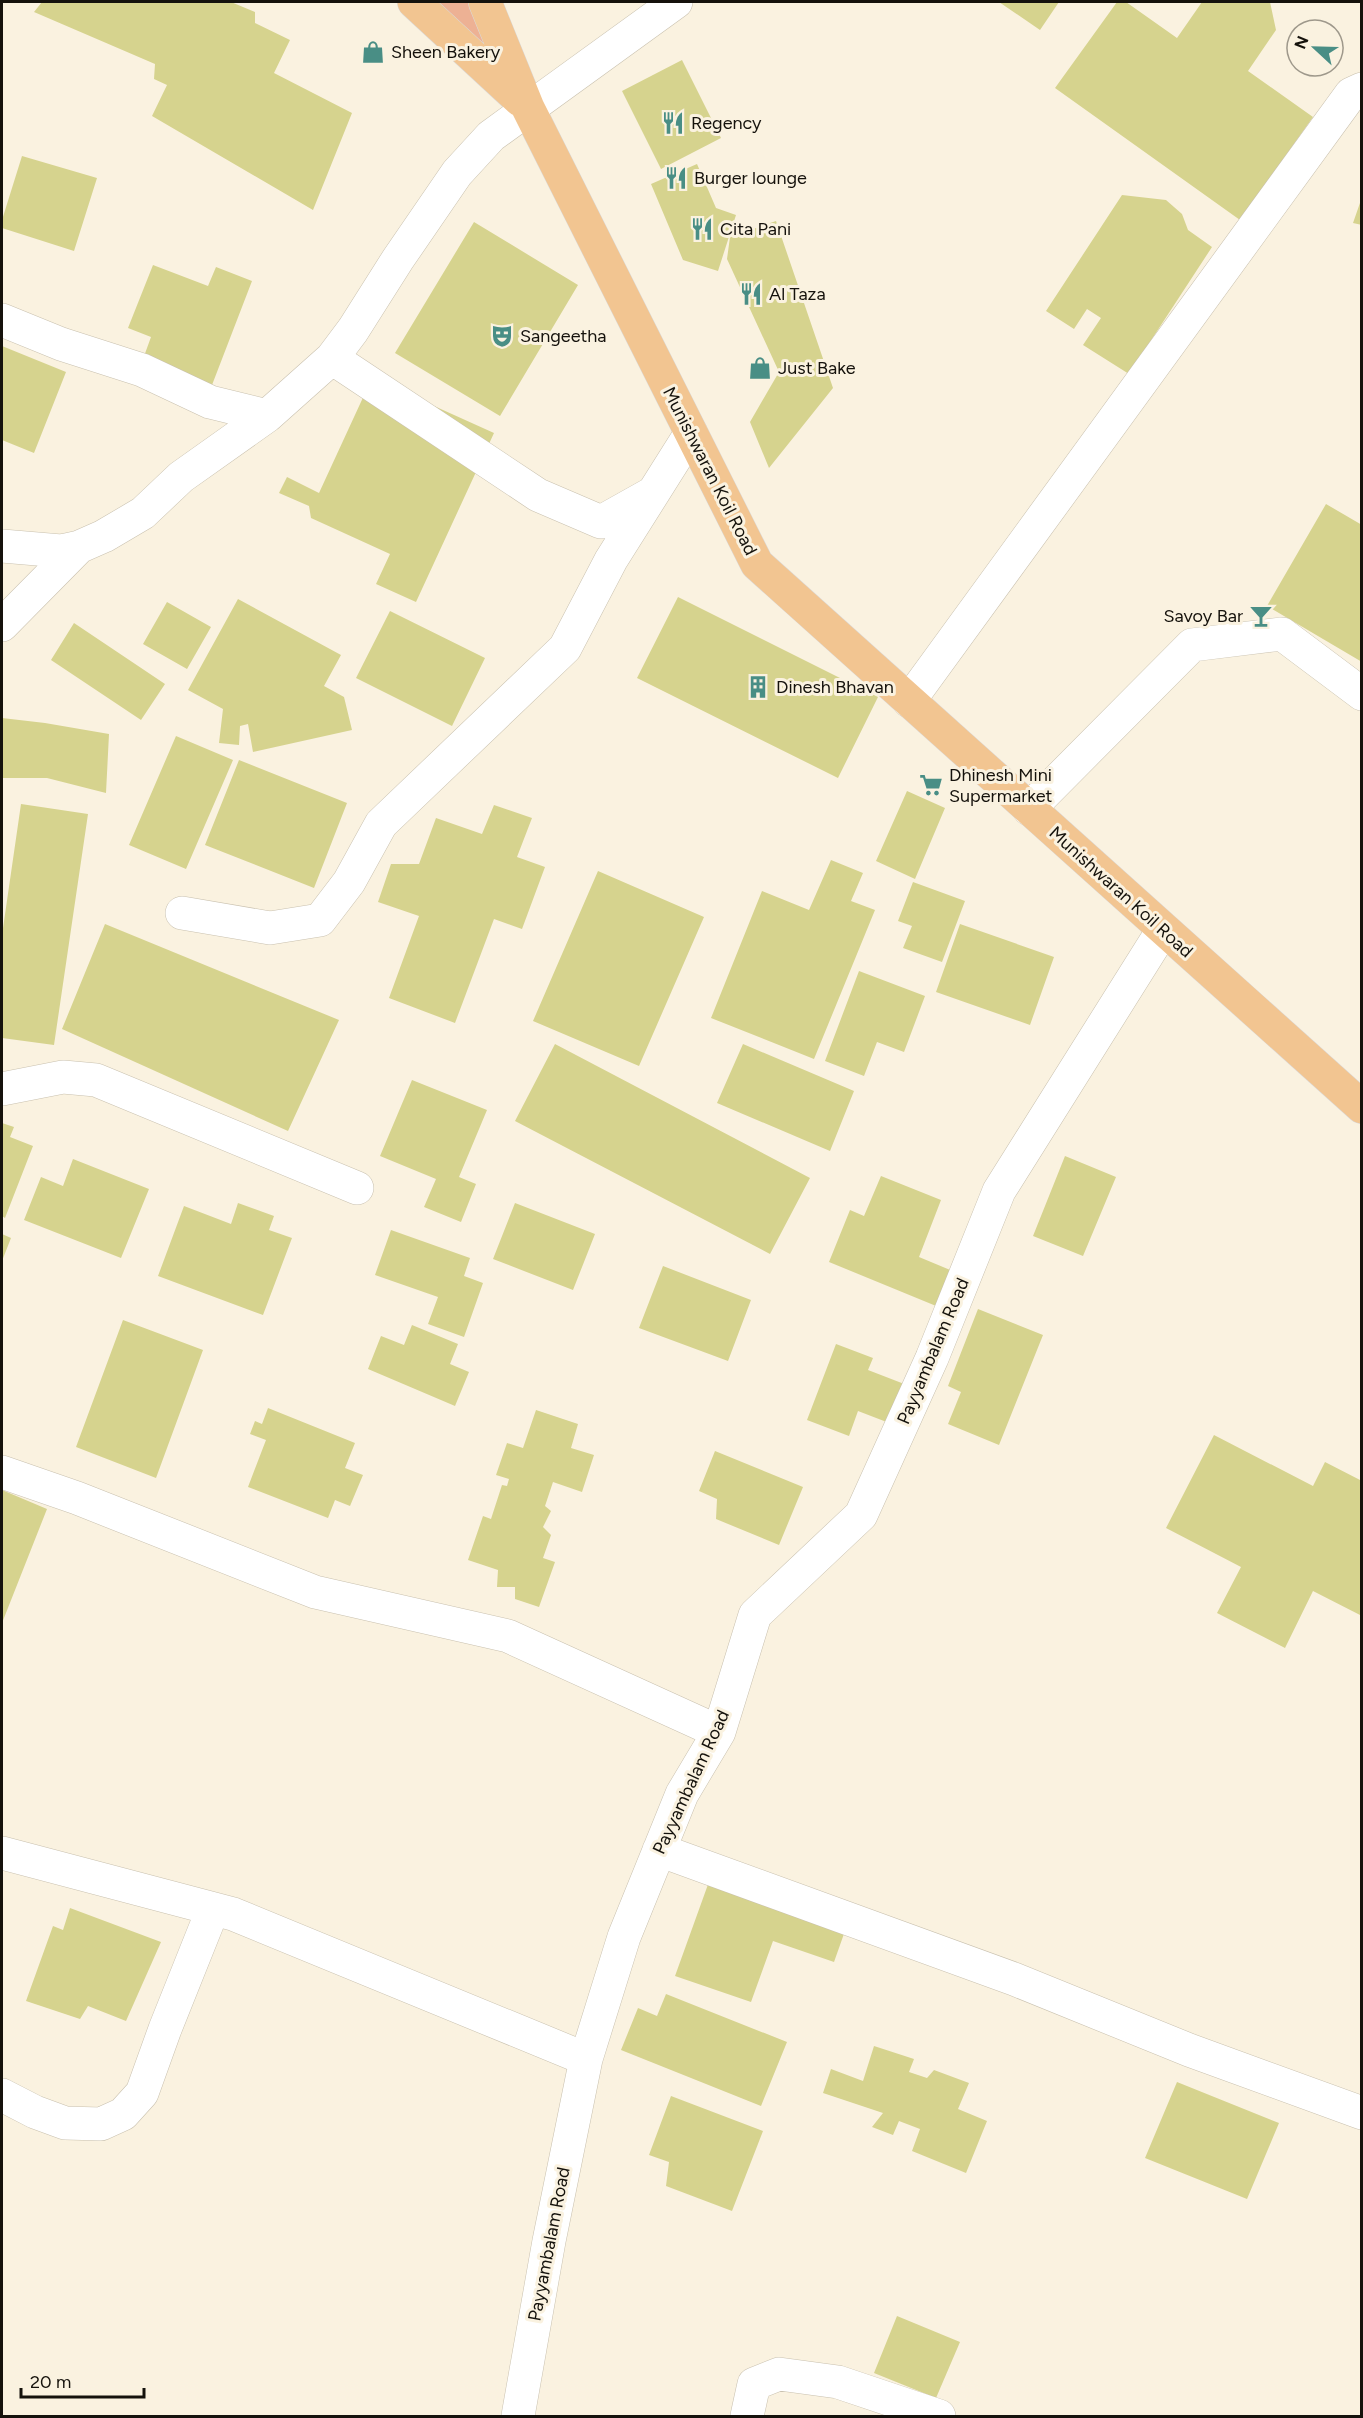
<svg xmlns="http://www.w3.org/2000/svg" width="1363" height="2418" viewBox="0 0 1363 2418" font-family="Figtree,sans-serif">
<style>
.green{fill:#edb194}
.building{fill:#d6d38e}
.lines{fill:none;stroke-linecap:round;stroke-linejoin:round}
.minor-casing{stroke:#c9c1af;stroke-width:34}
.major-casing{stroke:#dad9d8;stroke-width:34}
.minor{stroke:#fff;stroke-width:33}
.major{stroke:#f2c591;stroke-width:33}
.labels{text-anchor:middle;stroke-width:6;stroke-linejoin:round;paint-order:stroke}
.poi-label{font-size:18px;fill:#15120c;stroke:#faf2e0;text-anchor:start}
.street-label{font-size:18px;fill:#15120c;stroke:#faf2e0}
</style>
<rect width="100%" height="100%" fill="#faf2e0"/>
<path class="green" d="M430 2H475L505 75Z"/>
<path class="building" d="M42 2H231L255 12V23L290 40 274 73 352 113 313 210 152 116 167 85 154 79 155 64 34 12Z
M999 2H1059L1040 30Z
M1117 2H1126L1177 38 1202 2H1270L1276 30 1248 71 1313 117 1240 220 1055 88Z
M682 60 721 138 661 169 622 91Z
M22 156 97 178 74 251 2 228V220Z
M697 164 716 208 736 215 718 271 683 260 651 184Z
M1122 195 1166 200 1182 214 1188 230 1212 247 1129 374 1083 345 1101 318 1087 309 1074 329 1046 311Z
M1361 200H1362V225L1353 223Z
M776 221 833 388 769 468 750 422 779 372 727 259 730 237Z
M474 222 578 285 500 416 395 353Z
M153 265 208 286 216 267 252 281 212 385 143 359 151 337 128 328Z
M2 346 66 372 34 453 2 440Z
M372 378 494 433 416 602 376 584 390 554 311 518 309 506 279 493 287 477 319 493Z
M1326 504 1362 525V662L1267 606Z
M678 597 878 697 838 778 637 678Z
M238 599 341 655 324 686 344 697 352 730 253 752 248 724 240 726 239 745 219 743 223 709 188 690Z
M167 602 211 627 187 669 143 644Z
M390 611 485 658 452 726 356 678Z
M74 623 165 684 141 720 51 660Z
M2 718 45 723 109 734 106 793 47 778H2Z
M176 736 233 760 186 869 129 845Z
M239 760 347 803 314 888 205 845Z
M907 791 945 808 915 879 876 861Z
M21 804 88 814 54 1045 2 1038V935Z
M494 805 532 818 517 857 545 867 522 929 494 919 455 1023 389 998 419 916 378 902 391 864H419L436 818 482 834Z
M831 860 863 873 851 901 875 910 814 1059 711 1018 762 891 809 910Z
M598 871 704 917 639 1066 533 1021Z
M913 882 965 901 942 962 903 948 912 926 898 921Z
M105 924 339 1020 288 1131 62 1029Z
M960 924 1054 957 1030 1025 936 992Z
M859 971 925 996 904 1052 877 1042 864 1076 825 1061Z
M555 1044 810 1178 770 1254 515 1121Z
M743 1044 854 1091 830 1151 717 1103Z
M412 1080 487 1110 459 1177 476 1184 461 1222 424 1207 436 1179 380 1156Z
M2 1123 14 1127 10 1137 33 1146 5 1218 2 1216Z
M1065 1156 1116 1177 1083 1256 1033 1236Z
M73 1159 149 1189 121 1258 24 1220 41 1177 63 1186Z
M881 1176 941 1200 919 1257 955 1272 941 1308 829 1262 850 1210 864 1216Z
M238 1203 274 1216 269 1230 292 1238 263 1315 158 1276 184 1206 231 1224Z
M515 1203 595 1234 573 1290 493 1259Z
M391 1230 470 1258 464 1276 483 1283 464 1337 428 1324 438 1297 375 1275Z
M2 1234 11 1238 2 1261Z
M663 1266 751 1300 728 1361 639 1328Z
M978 1309 1043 1335 999 1445 948 1424 961 1392 948 1386Z
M123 1320 203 1350 156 1478 76 1447Z
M412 1325 458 1344 450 1364 469 1372 455 1406 368 1369 381 1336 404 1345Z
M836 1344 873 1358 868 1370 912 1387 897 1426 858 1411 849 1436 807 1420Z
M268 1408 355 1443 345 1468 363 1475 350 1506 335 1500 328 1518 248 1487 266 1440 250 1434 255 1421 262 1424Z
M536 1410 578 1424 571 1448 594 1455 582 1492 553 1482 545 1506 551 1511 543 1527 551 1535 543 1558 555 1562 539 1607 515 1599V1587H497L498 1570 468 1560 483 1516 491 1519 502 1485 507 1486 509 1479 496 1475 507 1443 523 1448Z
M1214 1435 1313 1486 1325 1462 1362 1481V1616L1313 1591 1285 1648 1217 1613 1241 1567 1166 1528Z
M715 1451 803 1487 779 1545 716 1519 717 1499 699 1491Z
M2 1490 47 1509 2 1623Z
M715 1865 851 1914 834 1962 773 1941 751 2002 675 1976Z
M70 1908 161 1942 126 2021 88 2006 80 2019 26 2001 53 1926 63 1930Z
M666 1994 787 2042 761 2106 621 2050 638 2008 657 2016Z
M874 2046 914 2059 909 2072 927 2078 934 2070 969 2083 958 2109 987 2121 966 2173 912 2151 920 2129 899 2121 893 2135 872 2127 883 2113 823 2093 831 2069 863 2081Z
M1177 2082 1279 2123 1247 2199 1145 2158Z
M671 2096 763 2131 732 2211 666 2186 669 2162 649 2155Z
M897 2316 960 2342 936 2398 874 2373Z"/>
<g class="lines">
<g class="minor-casing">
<path id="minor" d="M2 320 61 344 142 370 210 402 267 416
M332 358 538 495 601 522 651 494
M2 546 61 551 79 547 104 536 143 513 181 477 267 416 332 358 353 330 398 259 457 173 491 136 676 2
M2 625 79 547
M909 701 1351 94 1362 89
M1029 809 1192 645 1282 634 1362 694
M182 913 270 928 320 920 349 882 381 824 565 648 611 560 691 433
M2 1089 63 1077 96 1080 357 1188
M2 1472 77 1498 315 1592 508 1636 719 1732
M659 1850 1014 1979 1189 2050 1362 2113
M2 1853 233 1914 586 2059
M2 2095 35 2112 65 2123 101 2124 123 2114 142 2093 165 2029 213 1909
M518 2416 549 2241 586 2059 624 1937 682 1794 719 1732 755 1615 861 1515 932 1358 999 1191 1163 930
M747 2416 754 2384 779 2374 838 2382 939 2416"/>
</g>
<g class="major-casing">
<path id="major" d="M414 2 520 100
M485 2 528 108 757 564 1362 1107"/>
</g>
<use href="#minor" class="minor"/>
<use href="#major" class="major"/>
</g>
<defs>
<g id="shop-bare" transform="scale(1.8)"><path d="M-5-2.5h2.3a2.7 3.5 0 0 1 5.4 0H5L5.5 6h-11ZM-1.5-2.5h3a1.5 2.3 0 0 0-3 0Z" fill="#498e85" stroke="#faf2e0" stroke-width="2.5" paint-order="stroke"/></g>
<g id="restaurant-bare" transform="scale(1.8)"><path d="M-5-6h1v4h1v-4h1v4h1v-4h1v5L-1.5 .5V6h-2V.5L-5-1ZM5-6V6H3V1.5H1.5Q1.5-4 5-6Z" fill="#498e85" stroke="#faf2e0" stroke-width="2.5" paint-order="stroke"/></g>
<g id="theatre-bare" transform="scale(1.8)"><path d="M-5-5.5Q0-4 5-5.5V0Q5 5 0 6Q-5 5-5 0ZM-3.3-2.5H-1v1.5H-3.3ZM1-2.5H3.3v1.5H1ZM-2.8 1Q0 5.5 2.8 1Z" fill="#498e85" stroke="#faf2e0" stroke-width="2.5" paint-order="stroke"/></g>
<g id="bar-bare" transform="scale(1.8)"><path d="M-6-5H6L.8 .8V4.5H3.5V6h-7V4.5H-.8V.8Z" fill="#498e85" stroke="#faf2e0" stroke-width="2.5" paint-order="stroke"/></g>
<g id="building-bare" transform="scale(1.8)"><path d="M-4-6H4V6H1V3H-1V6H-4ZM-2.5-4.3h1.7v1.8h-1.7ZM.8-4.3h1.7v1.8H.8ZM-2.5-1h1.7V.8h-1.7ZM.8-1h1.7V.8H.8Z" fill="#498e85" stroke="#faf2e0" stroke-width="2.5" paint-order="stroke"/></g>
<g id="supermarket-bare" transform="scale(1.8)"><path d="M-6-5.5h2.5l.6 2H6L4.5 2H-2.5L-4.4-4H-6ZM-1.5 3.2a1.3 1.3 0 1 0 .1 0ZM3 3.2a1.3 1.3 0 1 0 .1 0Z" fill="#498e85" stroke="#faf2e0" stroke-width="2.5" paint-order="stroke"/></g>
</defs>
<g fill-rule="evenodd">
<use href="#shop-bare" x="373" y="52"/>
<use href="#restaurant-bare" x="673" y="123"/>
<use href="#restaurant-bare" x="676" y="178"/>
<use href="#restaurant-bare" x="702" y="229"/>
<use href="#restaurant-bare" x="751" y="294"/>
<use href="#theatre-bare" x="502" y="336"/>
<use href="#shop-bare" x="760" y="368"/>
<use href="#bar-bare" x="1261" y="616"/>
<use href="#building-bare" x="758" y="687"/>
<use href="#supermarket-bare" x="931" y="785"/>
</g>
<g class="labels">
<g class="poi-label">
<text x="391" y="58">Sheen Bakery</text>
<text x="691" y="129">Regency</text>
<text x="694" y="184">Burger lounge</text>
<text x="720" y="235">Cita Pani</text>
<text x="769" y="300">Al Taza</text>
<text x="520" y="342">Sangeetha</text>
<text x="778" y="374">Just Bake</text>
<text x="1243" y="622" text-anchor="end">Savoy Bar</text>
<text x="776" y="693">Dinesh Bhavan</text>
<text x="949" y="781">Dhinesh Mini<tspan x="949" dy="21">Supermarket</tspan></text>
</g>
<g class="street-label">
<text transform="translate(710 471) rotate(63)" y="6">Munishwaran Koil Road</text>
<text transform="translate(1121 892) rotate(42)" y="6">Munishwaran Koil Road</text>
<text transform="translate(933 1351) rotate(-67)" y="6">Payyambalam Road</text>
<text transform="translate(691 1782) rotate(-65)" y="6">Payyambalam Road</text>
<text transform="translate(549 2244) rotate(-79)" y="6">Payyambalam Road</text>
</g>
</g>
<rect width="1363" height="2418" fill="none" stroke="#15120c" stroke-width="6"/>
<g transform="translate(1315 48) rotate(292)"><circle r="28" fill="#faf2e0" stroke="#9e988b" stroke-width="1.5"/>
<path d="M0-4.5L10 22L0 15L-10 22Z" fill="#498e85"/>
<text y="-9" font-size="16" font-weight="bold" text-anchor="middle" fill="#15120c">N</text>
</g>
<path d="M21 2388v9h123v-9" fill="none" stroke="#15120c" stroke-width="3"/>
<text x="30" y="2388" font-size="18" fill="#15120c" stroke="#faf2e0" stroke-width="4.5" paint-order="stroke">20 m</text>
</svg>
